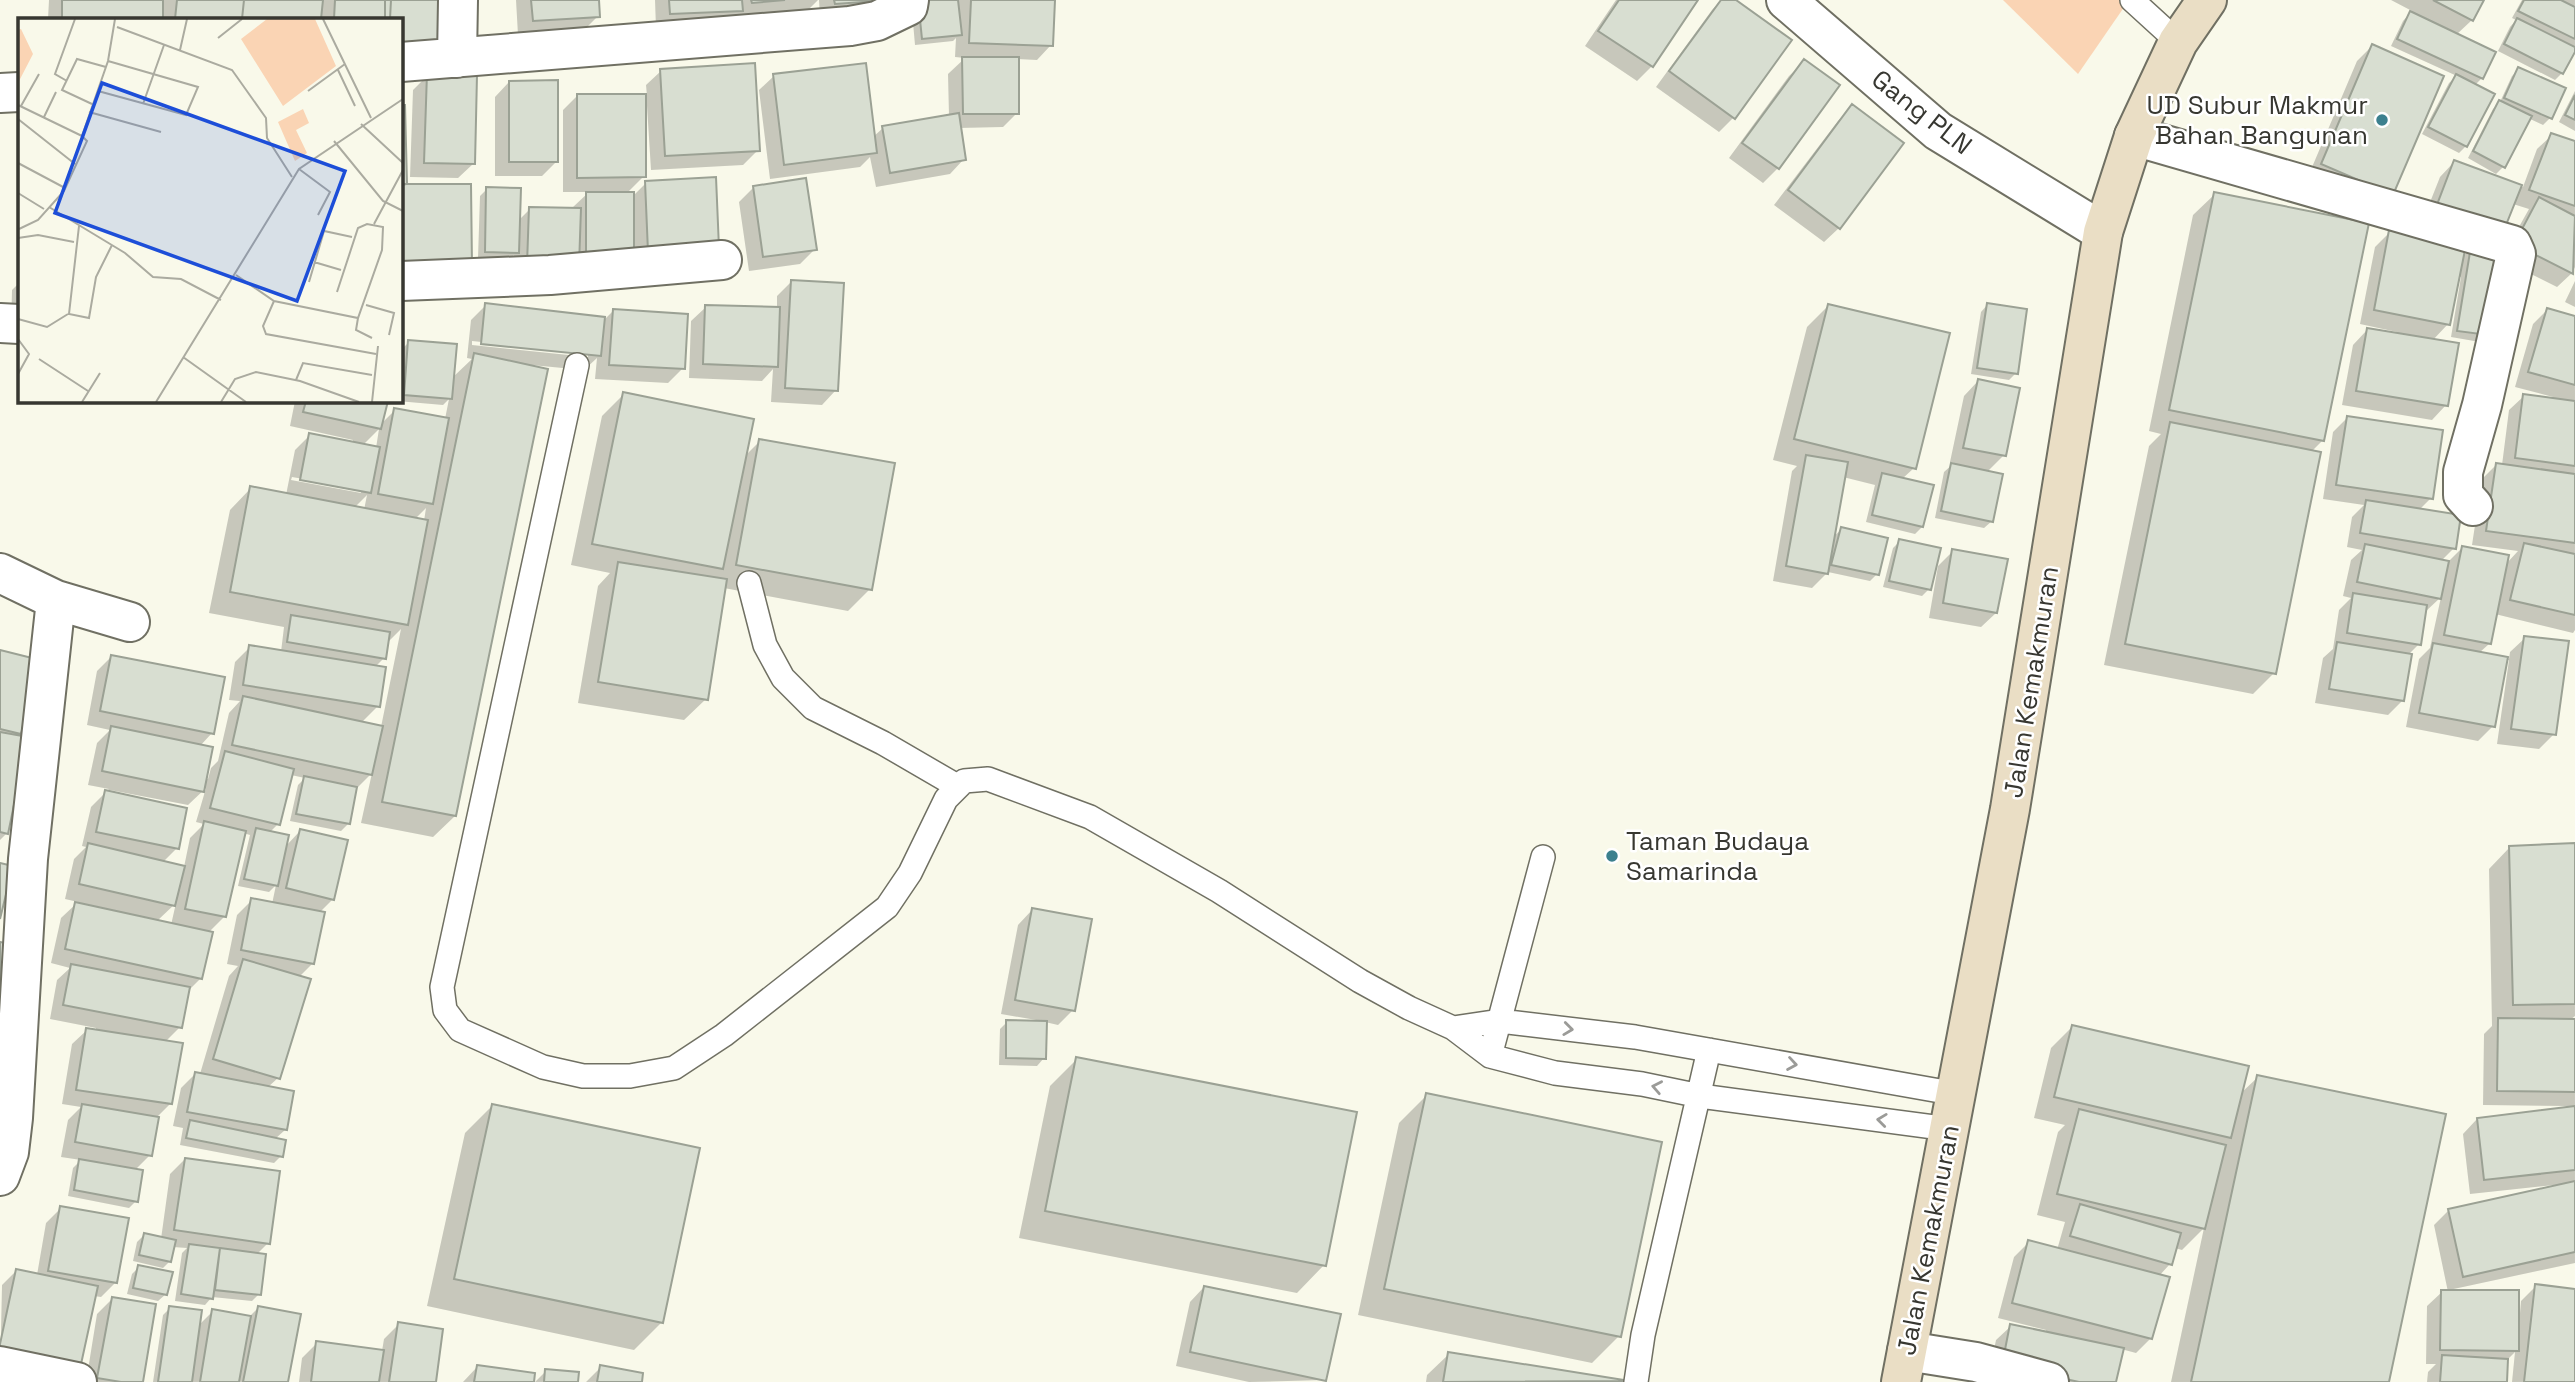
<svg xmlns="http://www.w3.org/2000/svg" width="2575" height="1382" viewBox="0 0 2575 1382" font-family="'Space Grotesk',sans-serif">
<style>
.green{fill:#fad4b4}
.shadow{fill:#0003;fill-rule:evenodd}
.building{fill:#d8ded1;stroke:#9ba194;stroke-width:2}
.lines{fill:none;stroke-linecap:round;stroke-linejoin:round}
.lane-casing{stroke:#707063;stroke-width:26}
.street-casing{stroke:#707063;stroke-width:42}
.secondary-casing{stroke:#707063;stroke-width:42}
.lane{stroke:#fff;stroke-width:23}
.street{stroke:#fff;stroke-width:38}
.secondary{stroke:#eadec5;stroke-width:38}
.oneway{stroke:#9b9b98}
.poi-dot{fill:#3c808e;stroke:#fff;stroke-width:2.5}
.labels{text-anchor:middle;stroke-width:5;stroke-linejoin:round;paint-order:stroke}
.poi-label{font-size:26px;fill:#373731;stroke:#fff;text-anchor:end}
.street-label{font-size:26px;fill:#373731;stroke:#fff}
.inset-road{fill:none;stroke:#ababa0;stroke-width:2}
.view{fill:#1d4ed8;fill-opacity:0.15;stroke:#1d4ed8;stroke-width:3.5}
.inset-edge{fill:none;stroke:#373731;stroke-width:3.5}
</style>
<rect width="100%" height="100%" fill="#f9f9ea"/>
<path class="green" d="M2003 0H2129L2078 74Z"/>
<path class="shadow" d="M49 0H448L401 58V19H48Z
M516 0H597L598 16 583 31 518 35Z
M655 0H818L808 10 737 17V14L726 25 656 28Z
M819 0H889L820 17Z
M911 0H1053L1051 45 1037 60 1017 59V113L1003 127 959 128 964 159 950 174 876 187 870 157 860 167 770 179 759 90 774 76 873 137 883 128 949 116 948 74 965 58 955 57 956 38 953 41 915 45Z
M1616 0H1696L1652 66 1637 81 1585 46Z
M1721 0H1733L1734 117 1719 132 1656 87 1712 10Z
M2391 0H2482L2472 20 2456 35 2482 78 2474 86 2466 146 2459 153 2422 134 2449 83 2457 76 2391 46 2403 21 2412 11Z
M2522 0H2575V50L2562 73 2555 80 2498 51 2510 27 2516 20 2512 18Z
M2372 46 2391 194 2307 179 2357 61Z
M1804 62 1837 86 1778 168 1763 183 1729 158 1789 76Z
M2519 69 2550 118 2543 125 2528 118 2503 167 2496 174 2468 158 2493 109 2500 102 2512 76Z
M661 71 758 150 743 165 651 170 647 106H644V176L627 193 632 197 646 183 714 179 617 279H513L514 255 510 260 478 258 480 196 487 189 518 221 530 209 572 208 589 192H563V110L578 95 647 96 646 85Z
M428 75 473 164 458 178 410 177 413 90Z
M509 82 557 161 542 176H495V97Z
M2575 91V131L2559 122Z
M1852 106 1839 228 1824 242 1774 205 1838 121Z
M401 107H403L405 186 401 279Z
M2552 135 2575 143V267L2572 273 2557 287 2501 259 2529 209 2513 204 2501 234 2480 342 2451 337 2461 277 2458 276 2448 324 2432 341 2446 405 2432 420 2342 405 2353 345 2367 330 2397 335V332L2360 324 2375 247 2390 232 2461 258 2472 248 2421 225 2440 177 2454 162 2523 187 2537 149Z
M753 188 815 249 800 264 749 271 739 202Z
M2215 194 2323 440 2311 452 2274 673 2253 694 2104 665 2149 446 2161 434 2149 431 2193 215Z
M792 281 836 390 822 405 771 402 773 369 762 381 689 378 691 321 706 307 777 309V296Z
M2575 281V307L2565 302Z
M19 283V331L11 330 12 290Z
M1988 304 2016 373 2009 380 1971 374 1981 312Z
M486 305 602 322 613 311 683 368 668 383 595 379 597 358 584 370 531 365 455 816 433 837 361 823 372 773 355 790 348 824 341 831 290 821 298 785 305 778 291 775 278 824 269 833 285 847 300 831 333 899 319 913 313 963 299 977 278 1078 268 1087 285 1130 275 1139 281 1156 274 1163 180 1145 183 1128 173 1126 181 1088 196 1073 200 1074 229 976 238 966 227 964 237 915 252 900 272 904 276 885 269 892 238 886 250 835 243 833 225 916 208 933 201 978 187 992 180 1027 165 1042 171 1103 157 1117 150 1155 135 1170 136 1201 129 1208 68 1196 73 1168 81 1160 61 1157 68 1120 81 1107 62 1104 72 1044 87 1030 96 1031V1028L50 1019 57 980 70 968 51 963 61 918 78 902 65 899 74 859 86 847 82 846 91 807 109 789 88 785 97 743 110 730 87 725 97 671 112 656 212 733 200 746 205 778 208 779 211 768 218 761 229 713 240 701 229 700 235 662 250 647 281 652 284 627 209 613 230 510 251 488 286 495 295 450 310 435 352 443 353 440 290 426 295 401H386L381 424 395 410 445 419 449 399 443 405 397 401H401L402 349 409 342 452 378 472 359 467 358 471 320ZM472 341 588 353V357L472 345ZM379 429 376 448 363 445ZM292 477 361 489V493L291 480ZM367 495 364 510 354 508ZM426 508 424 521 415 519ZM401 629 381 727 361 723 378 706 375 667 384 658 386 644ZM206 788 196 822 204 824 190 838 184 867 163 862 177 848 109 793 110 790 188 805ZM176 903 171 925 157 921Z
M1829 305 1914 468 1902 479 1922 527 1915 534 1866 522 1875 485 1843 477 1833 537 1842 529 1877 574 1870 581 1828 572 1812 588 1773 581 1792 471 1797 466 1773 460 1807 327Z
M2547 310 2575 317V630L2573 633 2495 614 2489 644 2479 653 2509 659 2510 652 2525 638 2554 734 2539 749 2497 744 2509 660 2506 659 2493 726 2478 741 2406 727 2419 659 2430 648 2441 597 2424 613 2419 644 2408 655 2403 700 2388 715 2315 703 2323 658 2333 649 2339 610 2351 598 2343 596 2351 560 2362 550 2347 547 2352 517 2364 505 2323 499 2333 432 2347 418 2431 498 2419 510 2454 548 2441 561 2447 563 2463 547 2506 564 2518 551 2472 545 2482 479 2496 465H2502L2509 410 2524 396 2552 399 2553 397 2515 387 2533 324Z
M1978 381 2004 455 1987 472 1992 521 1984 528 1935 518 1944 472 1954 463 1950 462 1964 396Z
M624 394 744 457 760 441 870 589 848 611 724 588 706 699 684 720 578 703 598 586 610 573 571 565 602 416Z
M1900 541 1929 589 1922 596 1883 587 1893 548Z
M1953 551 1996 613 1981 627 1929 618 1938 566Z
M0 652 20 733 16 737 7 833 0 840Z
M2575 845V1016L2570 1020H2575V1263L2449 1290 2520 1313 2521 1301 2536 1286 2575 1290V1382H2512L2515 1352 2506 1361 2505 1382H2427L2428 1372 2436 1364H2426L2427 1306 2442 1292H2448L2434 1225 2449 1210 2555 1187 2554 1185 2470 1194 2463 1134 2477 1119 2569 1109 2568 1106 2483 1105 2484 1034 2492 1026 2489 869 2510 847Z
M1032 910 1073 1010 1058 1025 1045 1022 1044 1058 1037 1066 999 1065 1000 1029 1007 1022 1036 1023V1020L1001 1014 1018 925Z
M2073 1026 2240 1094 2258 1077 2387 1382H2171L2204 1228 2182 1250 2175 1248 2170 1264 2159 1276 2151 1338 2136 1353 2121 1349 2114 1382H2000L1988 1379 1996 1340 2011 1326 2045 1333 2046 1330 1998 1318 2014 1257 2029 1242 2057 1250 2065 1222 2037 1215 2058 1132 2065 1125 2034 1118 2051 1048Z
M1077 1059 1324 1265 1297 1293 1019 1238 1050 1086Z
M1427 1095 1619 1336 1592 1363 1358 1315 1399 1123Z
M492 1106 698 1149 661 1323 634 1350 427 1306 465 1133Z
M185 1159 268 1243 257 1254 259 1294 252 1301 212 1297 205 1305 175 1301 182 1253 187 1248 173 1247 170 1261 163 1268 133 1261 137 1242 144 1235 161 1239 170 1174Z
M61 1208 116 1282 101 1297 94 1296 0 1379 2 1285 16 1271 37 1275 46 1223Z
M139 1267 166 1294 158 1301 127 1294 132 1274Z
M1204 1287 1324 1380 1249 1382 1176 1366 1190 1302Z
M112 1299 141 1382H86L97 1314Z
M170 1308 198 1326 213 1311 249 1317 258 1308 286 1382H153L163 1315Z
M399 1324 434 1382H299L302 1358 317 1343 382 1351 384 1339Z
M1449 1354 1626 1382H1426L1427 1375Z
M478 1366 532 1382H463Z
M601 1367 640 1382H586Z
M546 1371 576 1382H535Z"/>
<path class="building" d="M62 0H163V19H62Z
M177 0H244L242 19H175Z
M244 0H323L321 19H242Z
M335 0H391L390 19H334Z
M385 0H450L449 44H401V19H385Z
M531 0H599L600 17 533 21Z
M669 0H742L743 11 670 14Z
M751 0H785L752 3Z
M834 0H891L835 4Z
M918 0H958L962 35 922 39Z
M971 0H1055L1053 46 969 43Z
M1619 0H1698L1653 67 1598 31Z
M1721 0H1736L1792 40 1735 119 1669 71Z
M2433 0H2484L2473 21Z
M2524 0H2561L2575 7V39L2518 11Z
M2410 11 2496 52 2483 79 2397 39Z
M2517 18 2575 47V52L2563 74 2504 44Z
M2372 44 2444 76 2393 195 2321 164Z
M962 57H1019V114H963Z
M1804 59 1840 85 1779 169 1742 143Z
M755 63 760 151 665 156 660 69Z
M866 63 877 153 784 165 773 74Z
M2518 67 2566 88 2552 119 2504 98Z
M427 73 477 75 475 164 424 163Z
M2456 74 2495 94 2467 147 2428 127Z
M558 80V162H509V81Z
M577 94H646V177L577 178Z
M2575 95V120L2565 115Z
M2499 100 2532 116 2505 168 2473 151Z
M1852 104 1904 143 1840 229 1788 190Z
M401 105H405L407 184 401 185Z
M959 113 966 160 890 173 882 126Z
M2551 133 2575 141V206L2529 190Z
M2454 160 2522 185 2502 235 2435 210Z
M716 177 719 248 648 252 645 181Z
M806 178 817 250 763 257 753 186Z
M401 184H471L472 265 401 266Z
M486 187 521 188 519 253 485 252Z
M586 192H634V265H586Z
M2214 192 2369 223 2324 441 2169 410Z
M2539 197 2575 216 2573 274 2514 244Z
M529 207 581 208 579 266 527 265Z
M2389 230 2466 245 2450 325 2374 310Z
M2471 246 2502 251 2488 335 2457 331Z
M791 280 844 283 838 391 785 388Z
M485 303 605 317 601 356 481 344Z
M1987 303 2027 309 2018 374 1977 368Z
M1828 304 1950 333 1916 469 1794 439Z
M705 305 780 307 778 367 703 364Z
M2547 308 2575 316V385L2528 372Z
M613 309 688 314 685 369 609 365Z
M2367 328 2459 343 2448 406 2356 391Z
M408 340 457 344 452 399 404 395Z
M474 353 548 369 456 816 382 802Z
M1978 379 2020 388 2006 456 1963 448Z
M623 392 754 419 723 569 592 544Z
M2523 394 2575 401V466L2515 458Z
M306 401H388L381 429 303 412Z
M394 408 449 418 433 504 378 494Z
M2347 416 2443 430 2433 499 2336 485Z
M2170 422 2321 452 2276 674 2125 644Z
M309 433 380 447 371 493 300 480Z
M759 439 895 463 872 590 736 565Z
M1806 455 1848 462 1828 574 1786 566Z
M1951 463 2003 474 1993 522 1941 511Z
M2496 463 2575 474V543L2486 531Z
M1882 473 1934 485 1923 527 1872 515Z
M250 486 428 520 408 625 230 592Z
M2366 500 2461 515 2456 549 2360 533Z
M1841 527 1888 538 1879 575 1831 565Z
M1899 539 1941 548 1931 590 1889 581Z
M2524 543 2575 554V615L2510 600Z
M2365 544 2449 561 2441 599 2357 582Z
M2462 546 2509 555 2491 644 2444 635Z
M1952 549 2008 559 1997 613 1943 603Z
M618 562 727 579 708 700 598 682Z
M2353 593 2427 605 2421 645 2347 633Z
M291 615 390 632 386 659 287 642Z
M2524 636 2569 641 2556 735 2511 729Z
M2337 642 2412 654 2404 701 2329 689Z
M2433 643 2508 657 2495 727 2419 713Z
M249 645 386 667 380 707 243 685Z
M0 650 40 660 21 734 0 729Z
M111 655 225 677 214 734 100 711Z
M243 696 383 726 372 775 232 745Z
M111 726 213 747 204 792 102 771Z
M0 732 28 737 8 834 0 832Z
M225 751 294 769 280 825 210 808Z
M304 776 357 787 350 824 296 814Z
M105 790 187 808 179 849 96 832Z
M204 821 246 831 226 917 185 909Z
M256 828 289 835 278 886 244 879Z
M300 829 348 840 334 900 286 888Z
M88 843 185 866 175 906 79 884Z
M2575 843V1004L2513 1005 2509 846Z
M0 863 13 866 0 919Z
M251 898 325 912 314 964 241 950Z
M75 902 213 932 202 979 65 949Z
M1032 908 1092 919 1075 1011 1015 1000Z
M0 942 15 945 4 1002 0 1001Z
M243 959 311 979 280 1079 213 1059Z
M71 964 190 987 182 1028 63 1005Z
M2498 1018 2575 1019V1092L2497 1091Z
M1006 1020 1047 1021 1046 1059 1006 1058Z
M2072 1025 2249 1066 2231 1138 2054 1097Z
M86 1028 183 1043 172 1104 76 1090Z
M1076 1057 1357 1112 1326 1266 1045 1211Z
M195 1072 294 1091 287 1130 187 1112Z
M2257 1075 2446 1114 2389 1382H2191Z
M1426 1093 1662 1142 1621 1337 1384 1289Z
M82 1104 159 1117 152 1156 75 1142Z
M492 1104 700 1148 663 1323 454 1279Z
M2575 1106V1170L2484 1180 2477 1118Z
M2079 1109 2226 1145 2205 1229 2057 1194Z
M190 1120 286 1140 283 1157 186 1138Z
M185 1158 280 1171 270 1244 174 1230Z
M79 1159 143 1170 138 1202 74 1190Z
M2575 1181V1252L2463 1277 2448 1209Z
M2080 1204 2181 1233 2172 1265 2070 1236Z
M60 1206 129 1218 117 1283 48 1271Z
M144 1233 176 1240 171 1262 139 1255Z
M2028 1240 2170 1277 2152 1339 2012 1303Z
M189 1244 220 1248 213 1299 181 1294Z
M220 1248 266 1254 261 1295 215 1290Z
M138 1265 173 1272 167 1295 133 1288Z
M16 1269 98 1286 78 1378 0 1361V1344Z
M2535 1284 2575 1289V1382H2524Z
M1204 1286 1341 1314 1326 1381 1190 1352Z
M2441 1290H2519V1351L2440 1350Z
M112 1297 156 1304 143 1382H121L97 1378Z
M169 1306 202 1310 192 1382H158Z
M258 1306 301 1314 288 1382H243Z
M212 1309 251 1316 239 1382H200Z
M398 1322 443 1329 436 1382H389Z
M2010 1324 2124 1348 2116 1382H2079L2002 1365Z
M316 1341 384 1350 379 1382H311Z
M1448 1352 1630 1381 1443 1382Z
M2442 1355 2508 1359 2507 1382H2440Z
M477 1365 535 1373 534 1382H474Z
M600 1365 643 1373 642 1382H597Z
M545 1369 579 1372 578 1382H544Z"/>
<g class="lines">
<g class="lane-casing">
<path id="lane" d="M2132 0 2178 42
M577 365 442 987 445 1010 460 1030 543 1067 583 1076H630L674 1068 724 1035 887 907 910 873 946 799 964 781 988 779 1090 817 1219 891 1360 981 1409 1008 1453 1028 1490 1056 1555 1073 1642 1084 1700 1096 1949 1129
M749 583 765 645 783 678 813 708 883 743 957 786
M1453 1028 1500 1021 1635 1037 1957 1094
M1490 1056 1543 857
M1636 1382 1643 1335 1709 1050"/>
</g>
<g class="street-casing">
<path id="street" d="M1786 0 1938 131 2103 232
M457 58 458 0
M401 62 850 26 877 21 908 6 909 0
M0 93 19 92
M2134 136 2512 245 2516 254 2482 405 2463 472V495L2473 506
M401 281 550 275 722 260
M0 323 19 324
M0 573 56 600 28 859 13 1118 9 1152 0 1176
M56 600 130 622
M1907 1351 1976 1362 2049 1382
M0 1366 77 1382"/>
</g>
<g class="secondary-casing">
<path id="secondary" d="M1901 1382 2010 809 2103 232 2134 136 2178 42 2207 0"/>
</g>
<use href="#lane" class="lane"/>
<use href="#street" class="street"/>
<use href="#secondary" class="secondary"/>
</g>
<defs><path id="oneway-chevron" d="M-2-3.5L2.5 0L-2 3.5" fill="none" stroke-width="1.6" stroke-linecap="round" stroke-linejoin="round" transform="scale(1.75)"/></defs>
<g class="oneway">
<use href="#oneway-chevron" transform="translate(1568 1029) rotate(7)"/>
<use href="#oneway-chevron" transform="translate(1792 1064) rotate(9)"/>
<use href="#oneway-chevron" transform="translate(1657 1087) rotate(-169)"/>
<use href="#oneway-chevron" transform="translate(1882 1120) rotate(-173)"/>
</g>
<g class="poi-dot">
<circle cx="2382" cy="120" r="7"/>
<circle cx="1612" cy="856" r="7"/>
</g>
<g class="labels">
<g class="poi-label">
<text x="2368" y="114">UD Subur Makmur<tspan x="2368" dy="30">Bahan Bangunan</tspan></text>
<text x="1626" y="850" text-anchor="start">Taman Budaya<tspan x="1626" dy="30">Samarinda</tspan></text>
</g>
<g class="street-label">
<text transform="translate(1922 112) rotate(38)" y="9">Gang PLN</text>
<text transform="translate(2031 682) rotate(-81)" y="9">Jalan Kemakmuran</text>
<text transform="translate(1928 1240) rotate(-79)" y="9">Jalan Kemakmuran</text>
</g>
</g>
<g transform="translate(18 18)">
<rect width="385" height="385" fill="#f9f9ea"/>
<path d="M249 1H297L318 48 265 88 223 21ZM3 11 15 36 0 65V12ZM285 91 291 105 278 112 289 135 277 143 260 104Z" fill="#fad4b4"/>
<path class="inset-road" d="M305 1 353 100M99 9 214 52 248 100 249 120 274 159M200 20 224 1M162 32 169 1M320 52 337 88M49 63 37 56 57 1M80 73 168 97 180 69 90 43M290 73 327 46M74 86 44 72 59 41 88 49M125 86 146 27M0 87 64 118M3 88 21 56M71 94 143 114M26 99 38 74M0 101 57 146M343 106 385 145M316 123 365 183 385 193M0 145 47 170M281 151 312 174 300 197M0 175 26 191M31 189 107 235 135 259 163 261 203 282M356 206 385 152M61 208 51 296 71 300 78 259 94 227M1 211 20 202 46 173 69 123 64 118 90 43 97 1M0 220 20 217 56 224M296 244 323 252M218 257 256 283 340 300 364 232 365 209 349 206 340 210 319 274M291 264 306 213 334 219M256 283 245 308 248 316 358 336M348 287 376 295 371 317M340 300 338 312 354 320M0 301 29 309 50 296M0 321 11 336 0 356M165 339 228 384M21 341 70 373M278 362 285 345 354 357M64 384 82 355M138 384 281 151 385 81M203 384 217 361 238 354 282 363 341 384M354 384 360 328"/>
<path class="view" d="M84 65 327 153 279 283 37 195Z"/>
<rect width="385" height="385" class="inset-edge"/>
</g>
</svg>
